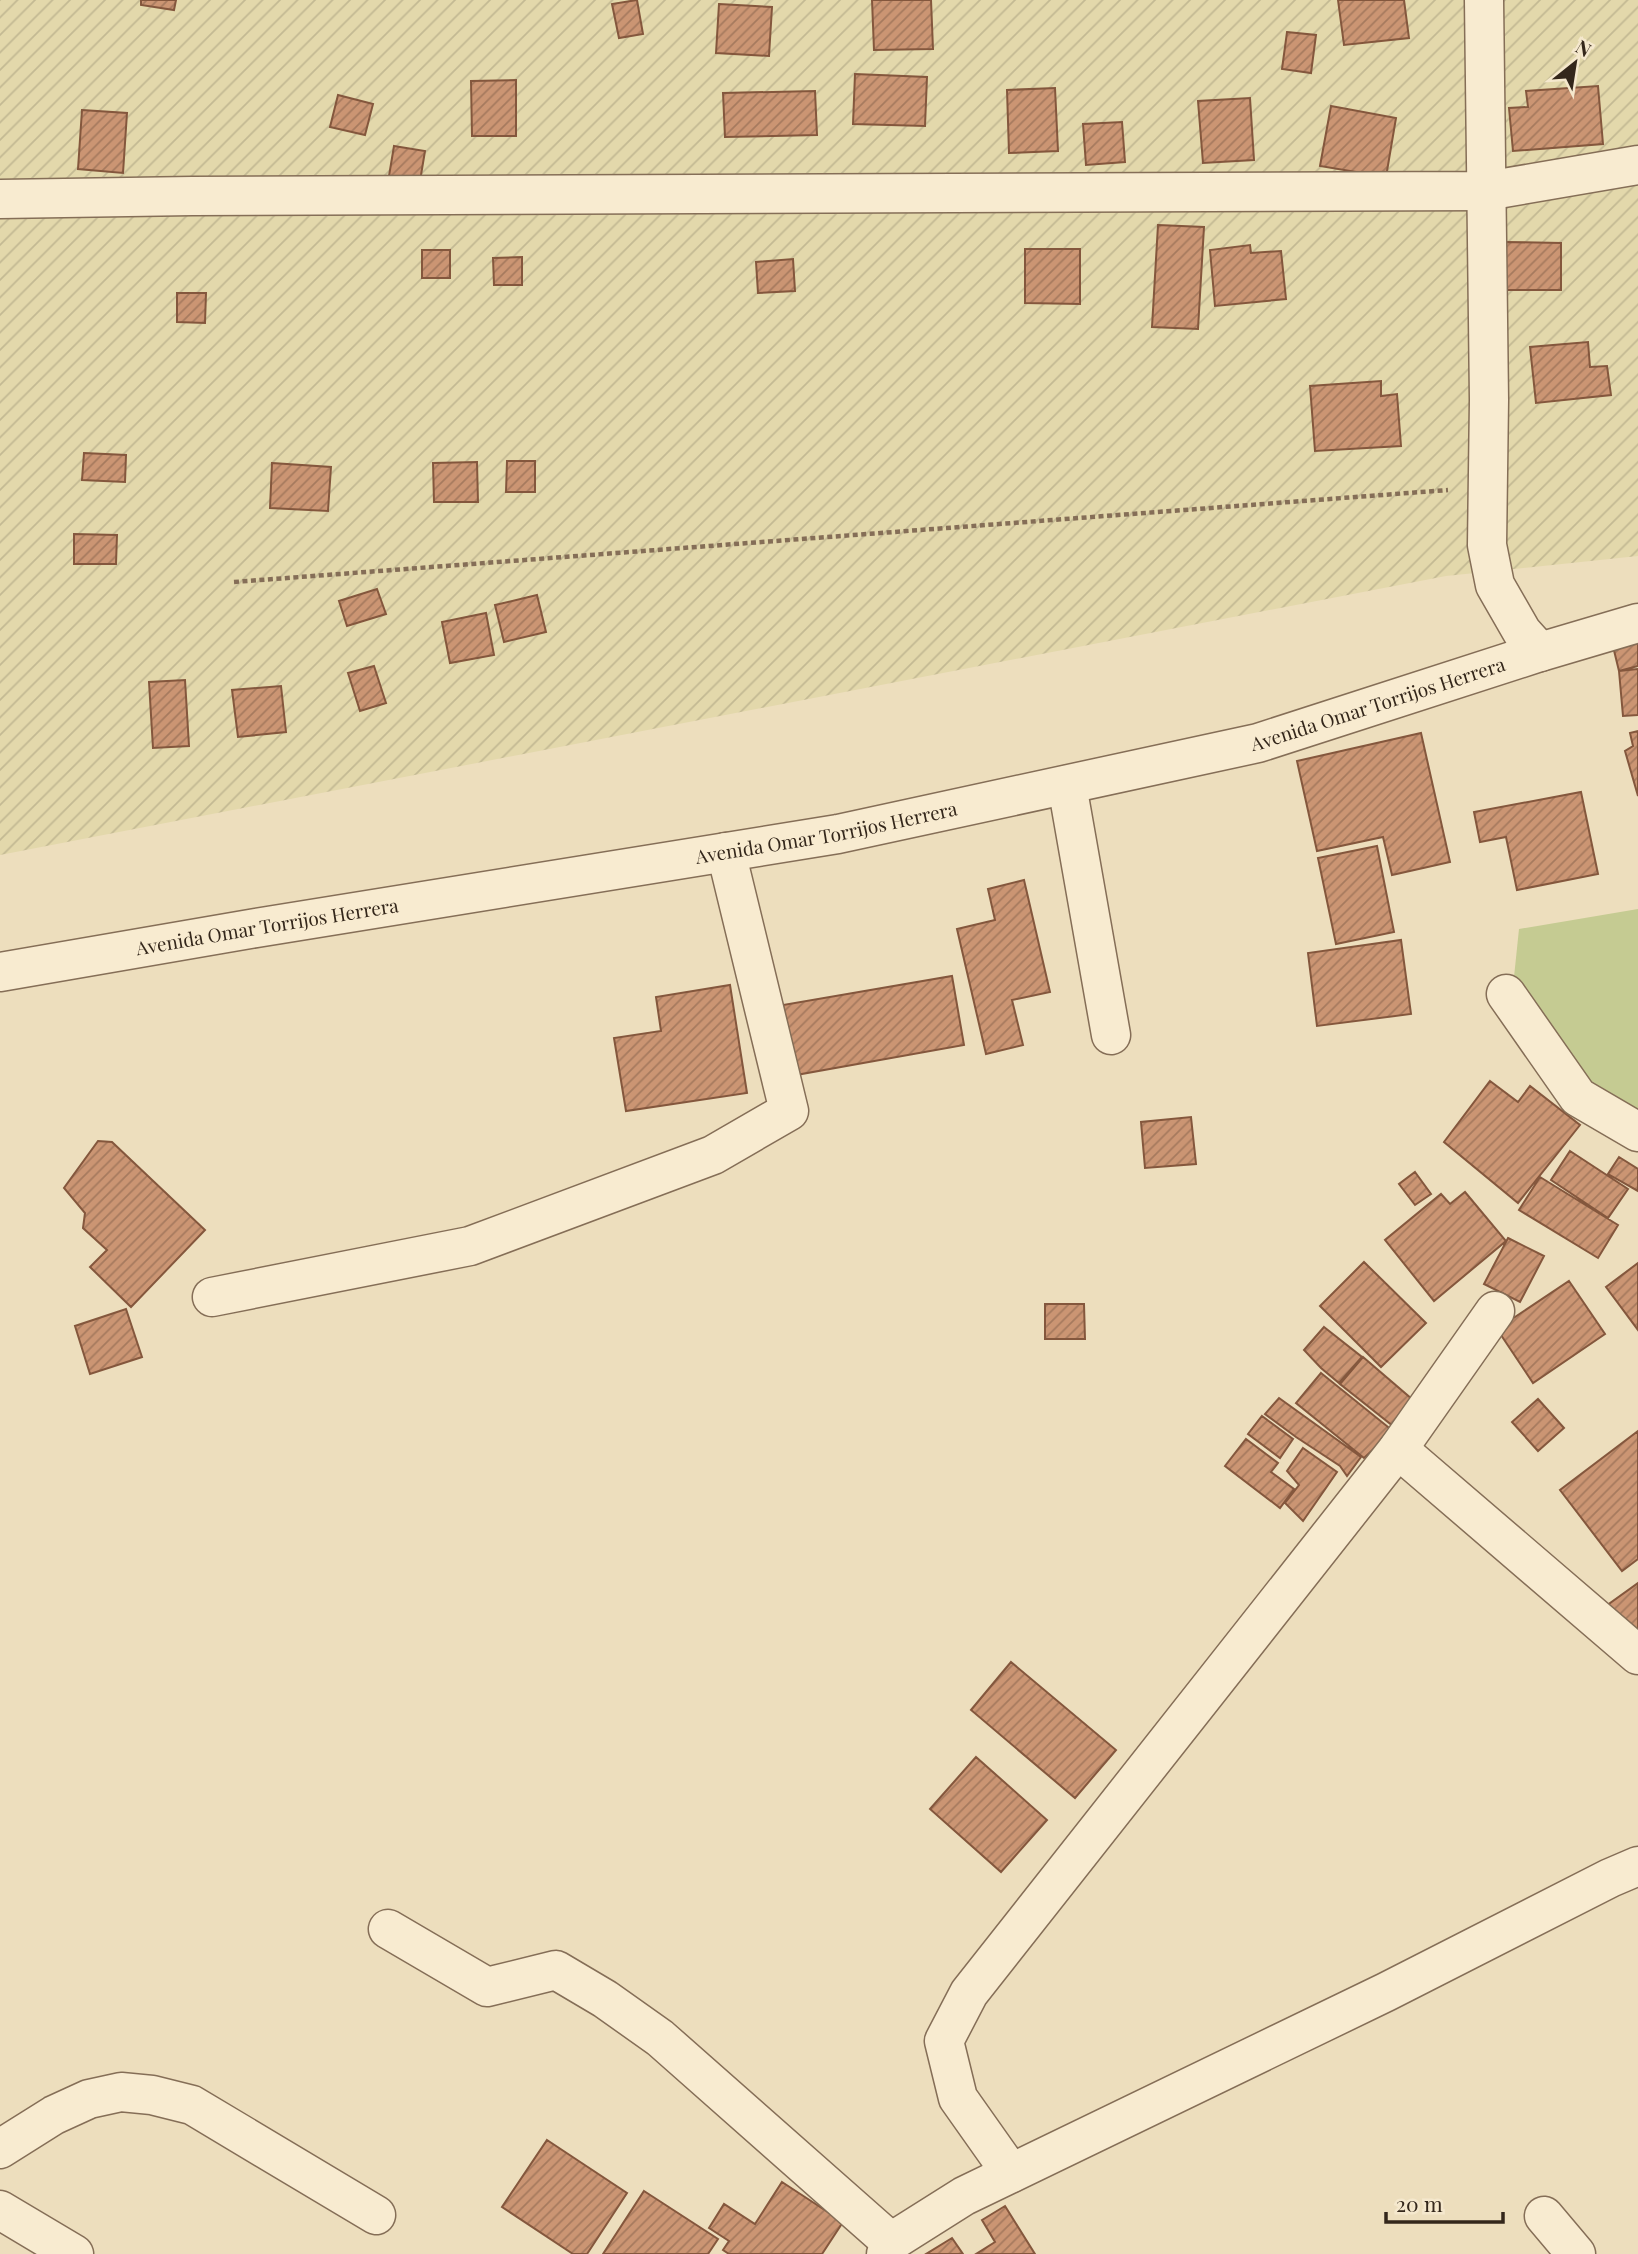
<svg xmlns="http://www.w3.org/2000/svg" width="1638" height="2254" viewBox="0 0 1638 2254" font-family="'Playfair Display',serif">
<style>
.farmland{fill:url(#farmland-furrows)}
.grass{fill:#c5cb92}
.building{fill:url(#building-hatch);stroke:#84573d;stroke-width:2}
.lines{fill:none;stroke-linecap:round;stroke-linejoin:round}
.minor-casing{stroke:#856e57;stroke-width:41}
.path{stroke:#856e57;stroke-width:4.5;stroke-dasharray:5 3.5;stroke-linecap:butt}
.minor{stroke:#f8ebd0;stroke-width:38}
.labels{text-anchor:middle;stroke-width:7;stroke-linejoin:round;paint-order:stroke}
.street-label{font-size:19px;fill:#34271b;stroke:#f5e8cd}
</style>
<defs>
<pattern id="farmland-furrows" width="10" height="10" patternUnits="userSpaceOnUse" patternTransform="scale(1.75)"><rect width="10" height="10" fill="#e3d8ab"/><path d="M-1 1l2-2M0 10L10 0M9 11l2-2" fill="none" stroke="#c3b993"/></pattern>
<pattern id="building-hatch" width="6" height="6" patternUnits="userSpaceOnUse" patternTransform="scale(1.75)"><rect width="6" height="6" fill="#cb9573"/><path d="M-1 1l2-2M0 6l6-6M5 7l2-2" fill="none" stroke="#a67a5e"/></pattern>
</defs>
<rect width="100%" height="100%" fill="#eddebd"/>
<path class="farmland" d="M0 0H1638V556L1446 576 0 855Z"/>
<path class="grass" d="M1638 909V1119L1585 1087 1514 977 1519 929Z"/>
<path class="building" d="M141 0H176L174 10 141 5Z
M637 0 643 34 619 38 612 4Z
M872 0H931L933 49 874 50Z
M1338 0H1404L1409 38 1344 45Z
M719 4 772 7 769 56 716 53Z
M1287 32 1316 35 1311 73 1282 69Z
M855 74 927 77 925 126 853 124Z
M516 80V136H472L471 81Z
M1598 86 1603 144 1513 151 1509 108 1528 107 1526 91Z
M1055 88 1058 151 1009 153 1007 90Z
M815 91 817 135 725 137 723 93Z
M338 95 373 104 365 135 330 127Z
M1250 98 1254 160 1203 163 1198 101Z
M1331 106 1396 118 1386 177 1320 166Z
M82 110 127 113 123 173 78 169Z
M1122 122 1125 162 1086 165 1083 124Z
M394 146 425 151 419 187 388 182Z
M1158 225 1204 227 1198 329 1152 327Z
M1505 242 1561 243V290H1504Z
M1250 245 1251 253 1281 251 1286 299 1215 306 1210 250Z
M1025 249H1080V304L1025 303Z
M422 250H450V278H422Z
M522 257V285H494L493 258Z
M793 259 795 291 758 293 756 262Z
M177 293H206L205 323 177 322Z
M1588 342 1590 367 1607 366 1611 395 1536 403 1530 347Z
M1381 381V396L1397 394 1401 446 1315 451 1310 386Z
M84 453 126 455 125 482 82 480Z
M507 461H535V492H506Z
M477 462 478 502H434L433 463Z
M272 463 331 467 328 511 270 508Z
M74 534 117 535 116 564H74Z
M377 589 386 614 347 626 339 601Z
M537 595 546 632 504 642 495 605Z
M486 613 494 655 450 663 442 622Z
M1638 632V666L1619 671 1611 638Z
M374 666 386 703 360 711 348 673Z
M1638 669V715L1623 716 1619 671Z
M185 680 189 746 153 748 149 682Z
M281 686 286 732 238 737 232 690Z
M1638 731V796L1625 751 1633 746 1630 733Z
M1421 733 1450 862 1392 875 1383 837 1317 851 1297 761Z
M1581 792 1598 874 1517 890 1506 837 1480 842 1474 812Z
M1377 846 1394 932 1336 944 1318 858Z
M1024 880 1050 992 1012 1000 1023 1045 986 1054 957 929 995 920 988 889Z
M1401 940 1411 1014 1317 1026 1308 953Z
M952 976 964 1045 796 1075 783 1005Z
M730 985 747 1093 626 1111 614 1038 661 1031 656 997Z
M1490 1081 1518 1102 1530 1086 1580 1125 1518 1203 1444 1142Z
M1191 1117 1196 1164 1145 1168 1141 1122Z
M98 1141 112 1142 205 1230 131 1307 90 1267 107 1250 83 1228 85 1213 64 1188Z
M1570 1151 1628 1189 1608 1218 1551 1180Z
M1619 1157 1638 1169V1191L1608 1174Z
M1415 1172 1431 1194 1415 1205 1399 1184Z
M1540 1177 1618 1225 1598 1258 1519 1210Z
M1465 1192 1506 1241 1434 1301 1385 1240 1441 1194 1450 1204Z
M1508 1238 1544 1256 1520 1302 1484 1284Z
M1364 1262 1426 1323 1381 1367 1320 1306Z
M1638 1263V1330L1606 1287Z
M1569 1281 1605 1334 1533 1383 1497 1329Z
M1045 1304H1084L1085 1339H1045Z
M126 1309 142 1357 90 1374 75 1326Z
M1324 1327 1362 1357 1339 1383 1321 1368 1304 1350Z
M1363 1357 1413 1400 1393 1426 1340 1384Z
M1321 1373 1393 1431 1364 1458 1296 1403Z
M1279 1398 1361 1457 1347 1476 1340 1466 1296 1437 1265 1414Z
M1538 1399 1564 1428 1538 1451 1512 1422Z
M1262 1416 1293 1439 1280 1458 1248 1434Z
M1638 1431V1559L1622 1571 1560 1490Z
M1246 1439 1278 1463 1271 1472 1294 1489 1280 1508 1225 1466Z
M1303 1448 1337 1472 1303 1521 1285 1503 1299 1485 1287 1471Z
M1638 1583V1627L1627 1635 1606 1606Z
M1011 1662 1116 1750 1075 1798 971 1710Z
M976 1757 1047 1820 1001 1872 930 1809Z
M547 2140 627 2193 587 2254H573L502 2207Z
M782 2182 843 2222 822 2254H729L723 2250 729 2241 709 2228 724 2204 755 2224Z
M644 2191 718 2239 708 2254H603Z
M1005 2206 1035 2254H976L995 2242 982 2220Z
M952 2238 963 2254H926Z"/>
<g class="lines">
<g class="minor-casing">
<g id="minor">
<path d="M1484 0 1489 400 1487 545 1495 585 1522 632 1540 652"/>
<path d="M0 199 192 196 1486 191 1638 165"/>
<path d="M1067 785 1111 1035"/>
<path id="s1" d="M0 972 256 928 838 834 1258 743 1540 652 1638 623"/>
<path d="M1506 994 1578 1097 1638 1132"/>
<path d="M212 1297 470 1246 713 1155 789 1111 726 852"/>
<path d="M1398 1449 1638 1655"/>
<path d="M388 1929 487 1987 556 1970 605 1999 660 2038 891 2242"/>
<path d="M0 2149 54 2115 89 2099 121 2092 152 2095 192 2105 376 2215"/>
<path d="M1011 2173 958 2098 944 2041 969 1993 1398 1449 1495 1311"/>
<path d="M0 2210 74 2254"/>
<path d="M1544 2216 1576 2254"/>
<path d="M886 2254 891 2242 964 2196 1386 1992 1610 1878 1638 1866"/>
</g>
</g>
<path class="path" d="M234 582 1448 490"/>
<use href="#minor" class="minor"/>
</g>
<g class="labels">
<g class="street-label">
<text dy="7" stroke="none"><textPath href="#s1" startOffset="1405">Avenida Omar Torrijos Herrera</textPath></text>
<text dy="7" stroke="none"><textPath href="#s1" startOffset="838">Avenida Omar Torrijos Herrera</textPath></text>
<text dy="7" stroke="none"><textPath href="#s1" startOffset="271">Avenida Omar Torrijos Herrera</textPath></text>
</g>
</g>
<g transform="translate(1575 63) rotate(30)" stroke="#f5e8cd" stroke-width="5" paint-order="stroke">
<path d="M0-5L12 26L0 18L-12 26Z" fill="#34271b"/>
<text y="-10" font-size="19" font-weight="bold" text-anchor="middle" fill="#34271b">N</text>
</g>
<path d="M1386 2212v10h117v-10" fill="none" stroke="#34271b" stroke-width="3.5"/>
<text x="1396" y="2212" font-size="21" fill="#34271b" stroke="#f5e8cd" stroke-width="5" paint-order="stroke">20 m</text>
</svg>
